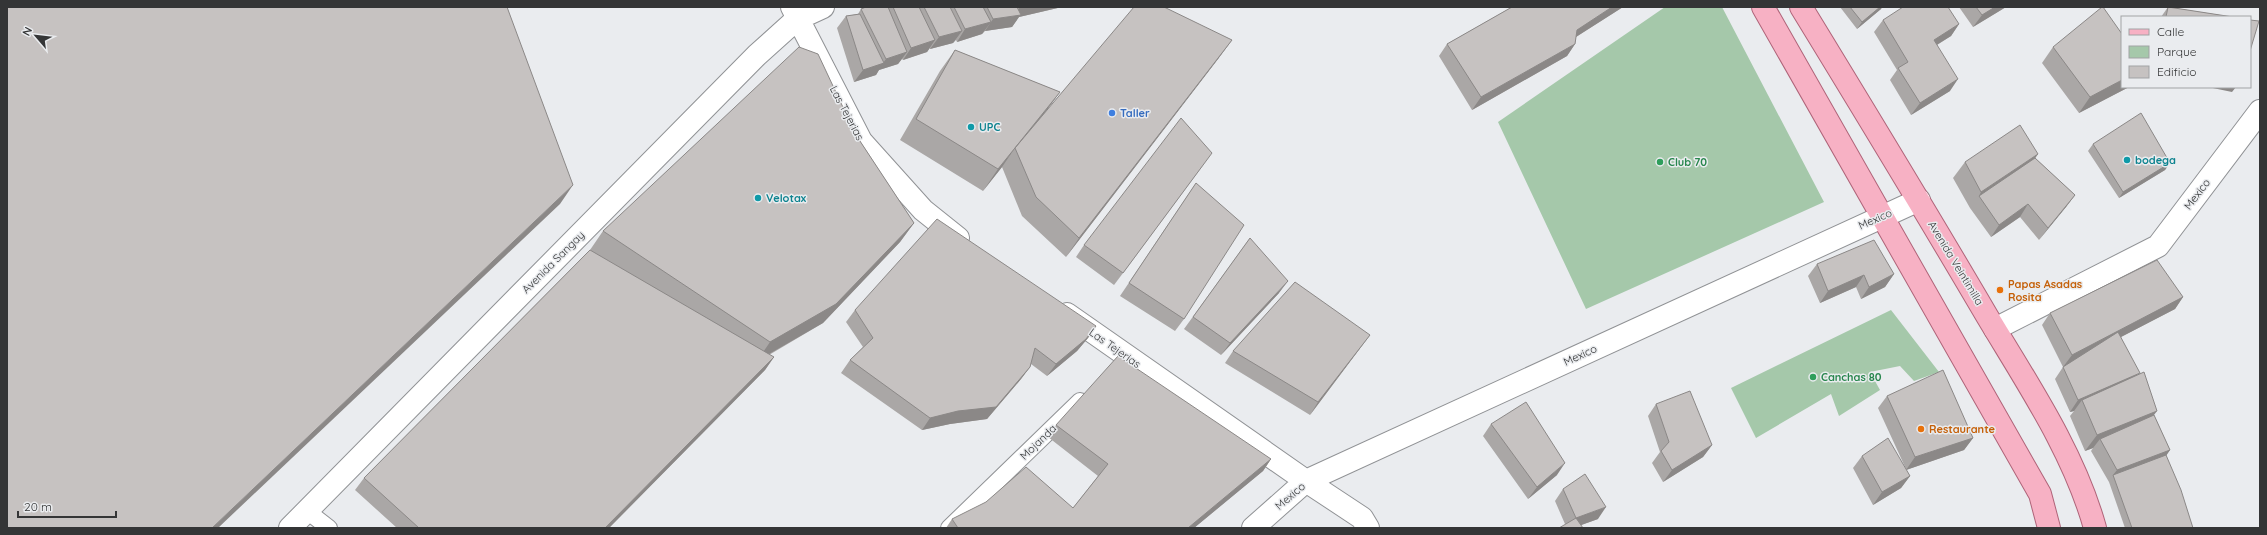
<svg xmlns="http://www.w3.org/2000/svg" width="2267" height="535" viewBox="0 0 2267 535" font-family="Quicksand,sans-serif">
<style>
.green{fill:#a5c8aa}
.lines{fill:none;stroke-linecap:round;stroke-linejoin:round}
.service-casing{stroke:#909295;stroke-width:18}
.minor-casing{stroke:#909295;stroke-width:24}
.primary-casing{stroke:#af6479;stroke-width:24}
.service{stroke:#fff;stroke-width:16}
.minor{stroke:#fff;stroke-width:22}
.primary{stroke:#f7b1c4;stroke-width:22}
.wall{fill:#aaa7a6}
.shaded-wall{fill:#8b8887}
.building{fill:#c6c2c1;stroke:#8b8887}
.shop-dot{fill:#3f7fe0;stroke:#eaecef;stroke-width:1.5}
.culture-dot{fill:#0f9aa8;stroke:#eaecef;stroke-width:1.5}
.leisure-dot{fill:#2e9e5b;stroke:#eaecef;stroke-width:1.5}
.food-dot{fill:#e8710a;stroke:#eaecef;stroke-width:1.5}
.labels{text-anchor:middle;stroke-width:3;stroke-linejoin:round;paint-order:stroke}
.street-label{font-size:11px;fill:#343536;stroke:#eaecef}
.shop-label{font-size:11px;font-weight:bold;fill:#366cbe;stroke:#eaecef;text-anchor:start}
.culture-label{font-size:11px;font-weight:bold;fill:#0d838f;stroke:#eaecef;text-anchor:start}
.leisure-label{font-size:11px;font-weight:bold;fill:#27864d;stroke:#eaecef;text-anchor:start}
.food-label{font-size:11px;font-weight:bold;fill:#c56008;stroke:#eaecef;text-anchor:start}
</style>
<rect width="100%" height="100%" fill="#eaecef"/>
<path class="green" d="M1665 7H1722L1824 202 1586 309 1498 122Z
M1891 310 1939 372 1914 381 1900 366 1870 372 1880 390 1839 416 1831 394 1756 438 1731 388Z"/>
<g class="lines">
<g class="service-casing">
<path id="service" d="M307 511 329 528
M949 528 1080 401"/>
</g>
<g class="minor-casing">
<path id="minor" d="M792 7 861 141 923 210 958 238
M1067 314 1306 481 1362 518 1368 528
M1995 329 2158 246 2260 111
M290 528 757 55 797 19 823 7
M1253 528 1306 481 1919 200"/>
</g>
<g class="primary-casing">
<path id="primary" d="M1763 7 2040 494 2049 528
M1801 7C1864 110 1926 212 1987 316 2027 383 2074 452 2095 528"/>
</g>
<use href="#service" class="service"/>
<use href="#minor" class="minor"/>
<use href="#primary" class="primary"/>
</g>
<path class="wall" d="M866 7H1062L1019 17 1012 27 985 31 982 34 957 42 956 40 953 43 930 49V48L927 52 903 60 902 59 898 64 879 70 876 75 854 82 837 28 846 16 858 14 861 9Z
M1512 7H1623L1576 37 1575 44 1567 56 1472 110 1439 56 1447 44Z
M1840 7H1882L1881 9 1857 29Z
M1959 7H2006L1973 27Z
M2168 7 2233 17H2161Z
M1883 20 1959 24 1951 36 1937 45 1950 91 1911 115 1890 80 1897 70 1874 32Z
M1232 40 1218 59 1066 257 1022 216 1002 167 983 191 900 140 940 71 955 50 1060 92 1046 111Z
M2053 47 2122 87H2129L2079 113 2042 63Z
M856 135 914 223 900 242 823 323 769 355 774 357 765 370 609 528H397L355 490 364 478 590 250 603 231Z
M2093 144 2170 163 2165 170 2119 198 2088 151Z
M2038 154 2035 158 2075 195 2066 207 2039 240 2020 217 1991 237 1970 208 1953 178 1965 162Z
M1203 165 1114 285 1076 257 1084 245Z
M1196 183 1184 319 1175 331 1120 296Z
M1250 238 1279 293 1221 355 1184 329Z
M1817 264 1894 274 1885 287 1861 299 1856 287 1820 303 1808 276Z
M2183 297 2175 309 2121 337 2154 415 2170 450 2166 455 2193 528H2125L2109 482 2091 451 2093 448 2085 451 2070 416 2074 411 2070 412 2055 379 2063 367 2042 325 2050 313Z
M855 310 1096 326 1088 338 1077 351 1047 376 1031 364 1030 367 1021 379 987 419 950 424 922 430 841 373 850 360 863 347 846 322Z
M1370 335 1310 415 1225 363 1233 351Z
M1887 396 1973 438 1964 450 1906 470 1910 476 1901 488 1873 505 1853 468 1862 456 1906 469 1878 408Z
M1656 404 1712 445 1703 457 1663 482 1652 463 1660 452 1648 416Z
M1491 424 1557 475 1528 499 1483 436Z
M1056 425 1271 459 1263 471 1194 528H946L952 519 1073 508 1098 476 1048 437Z
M1563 489 1598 519 1581 525 1565 524 1555 501Z"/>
<path class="shaded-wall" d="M1020 7H1062L1019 17 1012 27 985 31 993 19 1014 16Z
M1612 7H1623L1568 42 1577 30Z
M1880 7H1882L1881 9 1857 29 1862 22Z
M1995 7H2006L1973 27 1982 15Z
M991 22 982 34 957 42 965 29Z
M1959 24 1951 36 1925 52 1934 40Z
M962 31 953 43 930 49 939 37Z
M935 40 927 52 903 60 911 48Z
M1232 40 1218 59 1066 257 1079 238Z
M1575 44 1567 56 1472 110 1481 97Z
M907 52 898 64 879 70 876 75 854 82 863 70 883 63 886 59Z
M1958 79 1950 91 1911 115 1920 103Z
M2122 80V87H2129L2079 113 2090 97Z
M2208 87H2236L2232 92Z
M1060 92 1044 114 1015 148 1002 167 983 191 998 169Z
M1212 153 1203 165 1114 285 1123 273Z
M2038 154 2027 170 1979 196 1981 192Z
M2170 163 2165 170 2119 198 2123 192Z
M573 185 560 204 218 528H212Z
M2075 195 2066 207 2039 240 2048 228Z
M2028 204 2020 217 1991 237 1999 225Z
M914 223 900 242 823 323 757 361 770 342Z
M1894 274 1885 287 1861 299 1869 287Z
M1864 275 1856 287 1820 303 1828 291Z
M1288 281 1279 293 1221 355 1230 343Z
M2183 297 2175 309 2063 367 2072 355Z
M1096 326 1088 338 1077 351 1047 376 1056 364Z
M1370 335 1310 415 1318 402Z
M774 357 765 370 609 528H605Z
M1030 367 1021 379 987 419 950 424 922 430 930 418Z
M2140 373 2085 406 2082 400 2074 411 2070 412 2078 400Z
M2157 411 2145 427 2100 439 2093 448 2085 451 2097 435Z
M1973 438 1964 450 1906 470 1915 457Z
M1712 445 1703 457 1663 482 1672 470Z
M2170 450 2162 462 2113 475 2117 470Z
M1271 459 1263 471 1194 528H1188Z
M1565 463 1557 475 1528 499 1537 487Z
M1910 476 1901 488 1873 505 1882 492Z
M1606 507 1598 519 1573 528 1576 518Z"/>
<path class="building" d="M7 7H507L573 185 212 528H7Z
M866 7H888L907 52 886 59 861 9Z
M893 7H919L935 40 911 48Z
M924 7H950L962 31 939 37Z
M954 7H983L991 22 965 29Z
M987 7H1017L1021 15 993 19Z
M1134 7H1164L1232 40 1079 238 1036 197 1015 148Z
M1512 7H1612L1577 30 1575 44 1481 97 1447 44Z
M1850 7H1880L1862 22Z
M1903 7H1948L1959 24 1934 40 1958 79 1920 103 1898 68 1908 62 1883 20Z
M1976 7H1995L1982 15Z
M2102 7H2103L2122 34V80L2090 97 2053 47Z
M2168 7 2233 17H2166Z
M860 14 884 63 863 70 846 16Z
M2250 20 2259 21 2250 51Z
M799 47 818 54 856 135 914 223 836 304 770 342 603 231Z
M955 50 1060 92 998 169 916 119Z
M2141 113 2170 163 2123 192 2093 144Z
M1181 118 1212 153 1123 273 1084 245Z
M2020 125 2038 154 1981 192 1965 162Z
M2035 158 2075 195 2048 228 2028 204 1999 225 1979 196Z
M1196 183 1244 225 1184 319 1129 283Z
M937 219 1096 326 1086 339 1056 364 1035 348 1030 367 996 407 958 411 930 418 850 360 873 338 855 310Z
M1250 238 1288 281 1230 343 1193 317Z
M1874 240 1894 274 1869 287 1864 275 1828 291 1817 264Z
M590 250 774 357 605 528H419L364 478Z
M2157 260 2183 297 2072 355 2050 313Z
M1295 282 1370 335 1318 402 1233 351Z
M2118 332 2140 373 2078 400 2063 367Z
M1118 356 1271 459 1188 528H958L952 519 986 502 1026 467 1073 508 1108 464 1056 425Z
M1943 370 1973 438 1915 457 1887 396Z
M2144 372 2157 411 2097 435 2082 400Z
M1690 391 1712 445 1672 470 1661 451 1669 442 1656 404Z
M1526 402 1565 463 1537 487 1491 424Z
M2154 415 2170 450 2117 470 2100 439Z
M1888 438 1910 476 1882 492 1862 456Z
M2166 455 2181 490 2193 528H2132L2113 475Z
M1585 474 1606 507 1576 518 1563 489Z
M1576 518 1583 528H1559Z"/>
<circle class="shop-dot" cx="1112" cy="113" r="4"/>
<g class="culture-dot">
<circle cx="971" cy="127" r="4"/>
<circle cx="2127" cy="160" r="4"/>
<circle cx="758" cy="198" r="4"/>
</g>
<g class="leisure-dot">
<circle cx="1660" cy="162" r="4"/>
<circle cx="1813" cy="377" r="4"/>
</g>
<g class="food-dot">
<circle cx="2000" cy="290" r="4"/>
<circle cx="1921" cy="429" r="4"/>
</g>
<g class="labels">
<g class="street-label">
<text transform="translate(847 113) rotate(62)" y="4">Las Tejerias</text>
<text transform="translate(2197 194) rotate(-53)" y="4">Mexico</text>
<text transform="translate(1875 219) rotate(-24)" y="4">Mexico</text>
<text transform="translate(553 262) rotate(-45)" y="4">Avenida Sangay</text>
<text transform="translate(1956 263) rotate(59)" y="4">Avenida Veintimilla</text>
<text transform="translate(1115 348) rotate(35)" y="4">Las Tejerias</text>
<text transform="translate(1580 355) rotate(-25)" y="4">Mexico</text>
<text transform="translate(1038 442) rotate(-44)" y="4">Mojanda</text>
<text transform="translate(1290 496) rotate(-41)" y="4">Mexico</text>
</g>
<g class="shop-label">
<text x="1120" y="117">Taller</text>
</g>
<g class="culture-label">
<text x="979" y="131">UPC</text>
<text x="2135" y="164">bodega</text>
<text x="766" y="202">Velotax</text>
</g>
<g class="leisure-label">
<text x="1668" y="166">Club 70</text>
<text x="1821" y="381">Canchas 80</text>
</g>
<g class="food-label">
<text x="2008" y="288">Papas Asadas<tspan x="2008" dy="13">Rosita</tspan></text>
<text x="1929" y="433">Restaurante</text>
</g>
</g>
<rect width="2267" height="535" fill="none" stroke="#343536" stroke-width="16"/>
<rect x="2121" y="16" width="130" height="72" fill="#eaecef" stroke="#a1a3a5"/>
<rect x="2129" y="29" width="20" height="6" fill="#f7b1c4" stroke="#a1a3a5"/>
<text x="2157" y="36" font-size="12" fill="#343536">Calle</text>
<rect x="2129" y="46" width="20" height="12" fill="#a5c8aa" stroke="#a1a3a5"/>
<text x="2157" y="56" font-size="12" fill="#343536">Parque</text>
<rect x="2129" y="66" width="20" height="12" fill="#c6c2c1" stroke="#a1a3a5"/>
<text x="2157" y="76" font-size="12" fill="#343536">Edificio</text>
<g transform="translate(36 36) rotate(298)" stroke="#eaecef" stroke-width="3" paint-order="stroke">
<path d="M0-3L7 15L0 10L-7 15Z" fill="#343536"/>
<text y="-6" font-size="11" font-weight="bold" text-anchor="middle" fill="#343536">N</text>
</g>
<path d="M18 511v6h98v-6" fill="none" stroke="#343536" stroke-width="2"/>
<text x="24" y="511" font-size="12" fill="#343536" stroke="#eaecef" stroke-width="3" paint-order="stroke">20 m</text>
</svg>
